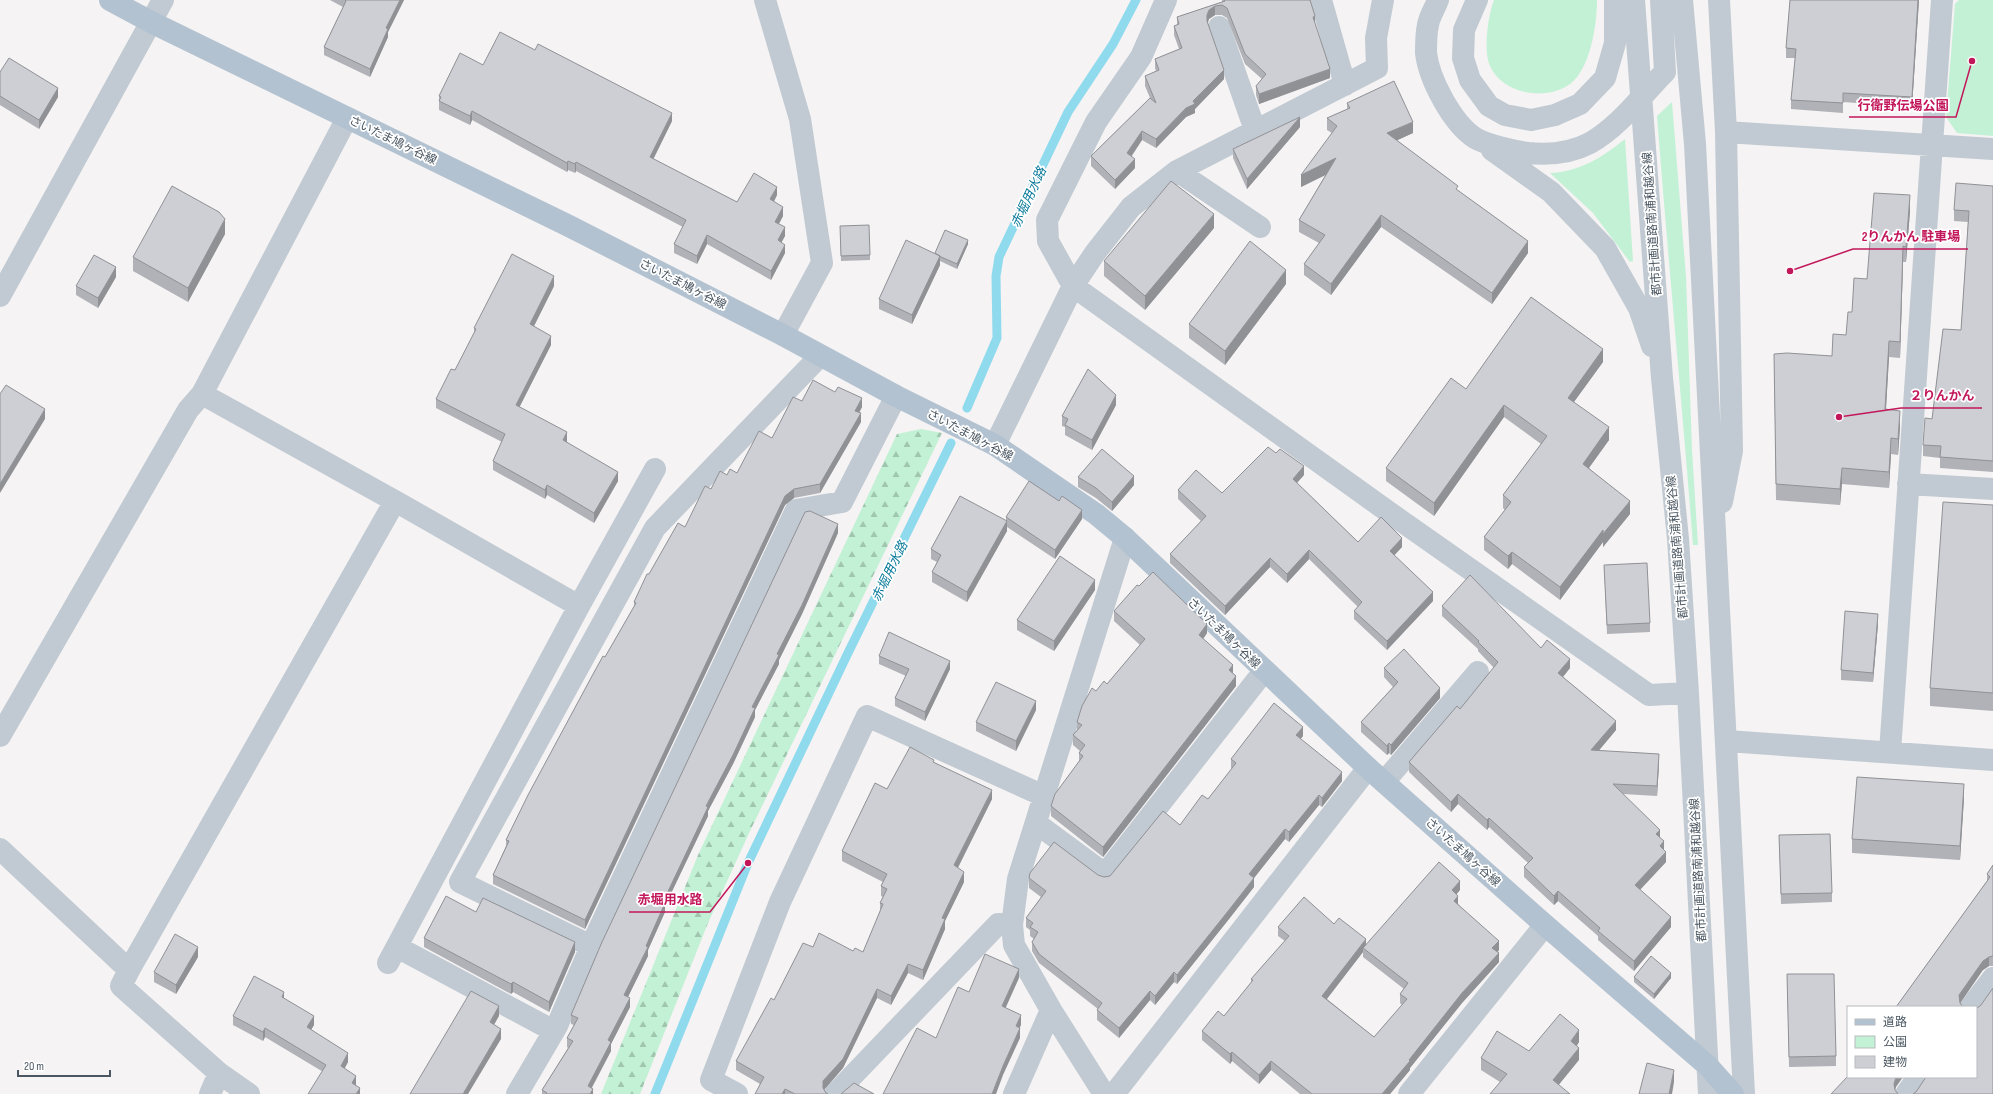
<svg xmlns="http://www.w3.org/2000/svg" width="1993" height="1094" viewBox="0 0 1993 1094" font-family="'Sofia Sans Condensed','Noto Sans JP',sans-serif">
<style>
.green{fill:#c3f1d5}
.forest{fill:url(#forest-firs)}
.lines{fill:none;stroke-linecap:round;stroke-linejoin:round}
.stream{stroke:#90daee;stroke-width:9}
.minor{stroke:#c1cad2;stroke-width:22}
.major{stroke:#b3c2d1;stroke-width:22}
.wall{fill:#b0b2b7;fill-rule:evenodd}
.shaded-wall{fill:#909195}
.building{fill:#cdcfd5;stroke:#909195}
.labels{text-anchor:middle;stroke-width:3.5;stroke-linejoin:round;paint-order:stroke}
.street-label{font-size:12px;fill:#4a5661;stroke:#fff}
.water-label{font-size:13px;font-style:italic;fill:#0c7c9b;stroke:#fff}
.leader{fill:none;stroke:#c2185b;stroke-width:1.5}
.callout-dot{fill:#c2185b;stroke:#fff;stroke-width:1.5}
.callout-label{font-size:13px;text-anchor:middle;font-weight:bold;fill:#c2185b;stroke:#fff;stroke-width:3.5;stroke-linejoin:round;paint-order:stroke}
</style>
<defs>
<pattern id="forest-firs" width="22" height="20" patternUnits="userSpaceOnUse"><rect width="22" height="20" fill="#c3f1d5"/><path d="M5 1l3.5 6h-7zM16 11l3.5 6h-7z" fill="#a0c6b0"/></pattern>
</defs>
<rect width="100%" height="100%" fill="#f5f3f3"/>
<path class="green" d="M1494 0H1597C1597 25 1590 73 1567 86 1542 101 1502 93 1490 66 1483 51 1488 15 1494 0Z
M1959 0H1993V136L1957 133 1946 117 1955 4Z
M1672 102 1686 277 1692 450 1698 545H1693C1682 402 1668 259 1657 116Z
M1625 139 1633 261 1630 262 1593 213 1550 173C1579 172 1603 157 1625 139Z"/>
<path class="forest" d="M921 429 942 433 750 831 708 923 640 1094H601L698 855 897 434Z"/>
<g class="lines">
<path class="stream" d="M967 408 997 338 996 276 999 257 1068 112 1113 44 1136 0
M655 1094 748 863 847 655 951 443"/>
<path class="minor" d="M765 0 800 119 822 263 783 335
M1166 0 1141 57 1096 122 1047 220 1048 241 1073 286 1390 513 1649 695 1688 693
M1321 0 1345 85
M1438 0C1435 8 1429 17 1428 25 1426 33 1426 44 1426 53 1429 79 1452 123 1475 138 1487 145 1514 151 1528 153 1548 155 1571 153 1590 143 1620 126 1641 96 1665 72L1661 0
M1477 0 1464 30 1463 58 1470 80 1489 106 1505 115 1531 120 1555 115 1580 104 1605 78 1615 43V0
M1634 0 1662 378 1678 539 1688 693 1709 1094
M1682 0 1695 144 1744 1094
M1719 0 1726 132 1732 451 1722 502
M1219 27 1255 130
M1726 132 1993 149
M1492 150 1551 192 1605 248 1639 308 1652 346
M1177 171 1260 227
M0 296 163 0
M202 394 395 501 579 606
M995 445 1073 286 1095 253 1131 207 1177 171 1377 68 1376 38 1383 0
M1908 484 1993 489
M0 736 188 410 202 394 347 118
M1727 741 1993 760
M1890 752 1942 0
M1384 782 1478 672
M1036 823 1105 874 1264 671
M0 849 129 970 121 986 219 1073 249 1094
M1012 925 1014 945 1051 1010 1104 1094
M591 946 460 882 655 528 820 356
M397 947 554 1031
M388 963 579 606 655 469
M129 970 395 501
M1971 1007 1993 978
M210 1094 219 1073
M517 1094 557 1026 591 946 796 510 842 502 896 396
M737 1094 711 1080 780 902 867 716 1044 796
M835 1094 998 924 1012 925 1018 879 1125 538
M1014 1094 1051 1010
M1114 1094 1368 768
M1409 1094 1545 925
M1906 1094 1918 1077"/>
<path class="major" d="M110 0 151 22 567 225 783 335 896 396 995 445 1096 514 1125 538 1368 768 1545 925 1708 1066 1733 1094"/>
</g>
<path class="wall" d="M330 0H404L388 32V37L370 77 324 55V47L343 7Z
M1222 0H1310L1315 24 1330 78 1259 104 1256 95V86L1262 79 1245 64 1227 18 1222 15H1215L1209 19 1208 23 1224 79 1195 109V113L1186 117 1156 148 1142 140 1132 156 1135 168 1115 189 1091 166V156L1150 98 1145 86V76L1156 71 1155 68V59L1179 49 1174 35V26L1177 25V17L1222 2Z
M1790 0H1919L1912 107 1843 102V113L1791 109V100L1795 58H1786V48Z
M483 65 672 121 653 159 737 202 777 195 774 202 783 216 779 224 785 236 781 242 785 253 771 280 707 244 697 264 674 253V244L683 227 576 171 575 173 568 170 567 172 472 120 470 125 439 110V96Z
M0 72 58 97 39 129 0 105Z
M1347 103 1413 133 1397 140 1458 191 1528 253 1492 304 1381 227 1331 295 1304 275V264L1319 243 1299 232V220L1326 174 1301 187 1332 133 1327 130V118L1347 109Z
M1300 127 1247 189 1233 158V149Z
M1993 186V472L1940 468V458L1923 456V445L1961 330 1968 222 1954 221V210Z
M1910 211 1906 262H1903L1900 358 1889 357 1886 409 1900 427 1898 455 1891 454 1889 488 1842 484 1840 505 1776 500 1774 354 1832 356 1846 335 1852 312 1867 279Z
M1214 228 1145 310 1104 276V261Z
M840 231 870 255V260L841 261Z
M225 234 188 302 133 271V257Z
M968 244 957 269 940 261V265L912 324 879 309V299L935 253Z
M116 277 98 308 76 295V286Z
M1286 284 1225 365 1189 338V324Z
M554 286 534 326 551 345 519 407 567 441V442L618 481 594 523 547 495 545 499 493 470V461L502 442 436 408V399L455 370 474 334V328Z
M1603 362 1574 402 1609 440 1589 468 1630 514 1603 547V542L1560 600 1512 564 1508 569 1484 550V537L1505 510 1503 508V495L1541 444 1504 417 1434 516 1386 481V468L1466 389Z
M802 401 862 407 859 413 861 422 820 493 794 498 785 505 585 929 493 884V875L506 846V840L605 657 634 607V602L649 574 685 527 711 489 727 475 737 473 772 438Z
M1116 405 1092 450 1065 435V427L1062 426V416Z
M1304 475 1297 483 1358 542 1402 547 1394 555 1433 601 1387 650 1354 619V611L1358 607 1309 559 1287 583 1270 567 1225 615 1170 563V554L1201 521 1178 499V490L1222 493Z
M1078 477 1134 485 1112 511 1096 498 1078 487Z
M1993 505V711L1930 706V688Z
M1006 517 1082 519 1055 559 1007 527V531L967 602 932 582V572L937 562 931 559V549L1006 521Z
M838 533 802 614 779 660V664L755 710V717L733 764 708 811V816L665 906V912L648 950V956L628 997 630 1007 611 1044V1051L592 1088 593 1094H542V1090L568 1048 567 1047V1038L574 1025 571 1024V1015Z
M1604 565 1650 623V632L1607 634Z
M1095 590 1054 651 1017 630V620Z
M1442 606 1541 648 1570 668 1563 677 1616 730 1599 750 1659 764 1657 796 1623 794 1660 838 1664 850 1666 862 1640 890 1671 927 1634 971 1598 940V936L1558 901 1554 905 1524 877V867L1528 863 1489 827 1487 830 1458 804 1451 812 1409 772V762L1460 709 1494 668 1478 651V649L1442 616Z
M1114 611 1207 633 1203 639 1233 673 1236 686 1103 857 1051 816V806L1079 762V753L1080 751 1073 745V735L1077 730V722L1096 691 1107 684 1140 645 1114 621Z
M1878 624 1873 682 1841 680V670Z
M879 656 950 669 925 721 895 706V698L906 676 879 664Z
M1384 668 1440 698 1391 755 1389 753 1387 755 1361 732V722L1393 687 1384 677Z
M1036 710 1016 751 976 731V722Z
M1303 736 1300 739 1342 781 1322 807 1319 805 1289 842 1285 839 1254 878V887L1229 919 1177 984 1174 982 1155 1005 1150 1000 1119 1038 1097 1020V1010L1098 1009 1039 963 1032 951V942L1034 939 1030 936V930L1026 927V918L1041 897 1029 888V878L1098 875 1104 877 1110 876 1180 825 1208 799 1232 769 1231 768V759Z
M934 762 992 799 958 868 964 882 945 921V929L923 980 908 973 891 1005 877 998 843 1068 824 1090 826 1093 828 1094H755L760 1084 736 1070V1061L774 1000 813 947 863 952 880 912V903L883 897 881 896V886L883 882 842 861V851L887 789Z
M1964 798 1960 860 1852 853V839Z
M1779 835 1832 893V902L1781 904Z
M1993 865V966H1989L1983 970 1896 1007 1987 881V874Z
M1460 890 1456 894 1458 904 1499 950 1498 952 1499 962 1462 1003 1410 1068V1070L1390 1094H1300L1271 1070 1259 1084 1232 1061 1230 1064 1202 1040V1031L1224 1016 1251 983V979L1285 941 1278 936V927L1334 924 1366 945ZM1363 952V957L1404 989 1400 994V1003L1402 1005 1374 1037 1327 999Z
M476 912 575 952 549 1012 513 992 511 994 424 947V938Z
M198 957 176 994 154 982V972Z
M1787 974 1836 1056V1066L1789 1067Z
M1634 977 1671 978 1654 999 1634 982Z
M284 998 314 1025 311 1030 348 1062 344 1069 356 1084V1085L360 1094 265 1037 263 1041 233 1025V1016Z
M1579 1042 1577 1046 1579 1060 1500 1082 1481 1070V1058L1529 1051Z"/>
<path class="shaded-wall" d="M400 0H404L388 32V37L370 77V69L386 28Z
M1918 0H1919L1912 107V97Z
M1215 6V15L1209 19 1207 24V15L1209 10Z
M1315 16V25L1313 17Z
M1330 69V78L1259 104V94Z
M1224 70V79L1195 109V113L1186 117 1156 148V139Z
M58 88V97L39 129V120Z
M472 111V120L470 125V116Z
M672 113V121L650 166V157Z
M1300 117V127L1247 189V179Z
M1413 122V133L1387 145V133Z
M1142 131V140L1127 162V153Z
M1336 158V170L1301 187V175Z
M1135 159V168L1115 189V180Z
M568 161V170L567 172V163Z
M576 162V171L575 173V164Z
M777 187V195L770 208V199Z
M1910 195V211L1906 262V247Z
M783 207V216L775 231V222Z
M1214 214V228L1145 310V296Z
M1381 215V227L1331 295V284Z
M225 219V234L188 302V288Z
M785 227V236L778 249V240Z
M707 235V244L697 264V256Z
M968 240V244L957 269V264Z
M1528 241V253L1492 304V293Z
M785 245V253L771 280V271Z
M1903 246V262L1900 358V342Z
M940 256V265L912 324V315Z
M116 267V277L98 308V298Z
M1286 270V284L1225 365V351Z
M554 276V286L530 334V324Z
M551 336V345L516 414V405Z
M1889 341V357L1885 425V409Z
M1603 349V362L1568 410V398Z
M1116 395V405L1092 450V440Z
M862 398V407L855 420V411Z
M1504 405V417L1434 516V503Z
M45 409V419L0 493V484Z
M1900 411V427L1898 455V439Z
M861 413V422L820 493V484Z
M1609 427V440L1583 476V464Z
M567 432V441L563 449V440Z
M1891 438V454L1889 488V472Z
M1304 466V475L1293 487V479Z
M1842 468V484L1840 505V489Z
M618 472V481L594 523V513Z
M1134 476V485L1112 511V502Z
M547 485V495L545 499V490Z
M794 489V498L785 505 585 929V920L785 496Z
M1630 501V514L1603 547V534Z
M1082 510V519L1055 559V550Z
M1007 521V531L967 602V592Z
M838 524V533L802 614 779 660V664L755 710V717L733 764 708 811V816L665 906V912L648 950V956L624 1005V995L646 946 663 902 752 707Z
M1603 530V542L1560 600V587Z
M1402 538V547L1390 560V551Z
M1309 550V559L1287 583V574Z
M1512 552V564L1508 569V556Z
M1270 558V567L1225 615V606Z
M1095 580V590L1054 651V641Z
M1433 592V601L1387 650V641Z
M1878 614V624L1873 682V673Z
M1207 624V633L1199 645V635Z
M1570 659V668L1558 683V673Z
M950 661V669L925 721V712Z
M1233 665V675L1229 670Z
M1236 676V686L1103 857V847Z
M1440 688V698L1391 755V745Z
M1036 701V710L1016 751V741Z
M1616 721V730L1591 760V750Z
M1303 727V736L1296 745V735Z
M1389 743V753L1387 755V746Z
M1659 754V764L1657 796V786Z
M1342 772V781L1322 807V798Z
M1964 784V798L1960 860V846Z
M992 790V799L954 875V865Z
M1458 794V804L1451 812V802Z
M1319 795V805L1289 842V832Z
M1489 818V827L1487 830V820Z
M1285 829V839L1254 878V887L1229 919 1177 984V975L1249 874Z
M1660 830V840L1656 834Z
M1664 841V851L1660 846Z
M1666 852V862L1635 895V885Z
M964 872V882L945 921V929L923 980V970L942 918Z
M1460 881V890L1452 900V890Z
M1558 891V901L1554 905V896Z
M1458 896V906L1454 901Z
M1671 917V927L1634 971V961Z
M1366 939V949L1363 948V952L1322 1005V996Z
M1499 941V950L1492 957V948Z
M575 942V952L549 1012V1002Z
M198 947V957L176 994V985Z
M1499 953V962L1462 1003 1410 1068V1070L1390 1094H1382L1462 993Z
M1989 957V966L1983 970 1959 1005V995L1983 961Z
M908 964V973L891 1005V996Z
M1019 969V978L1002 1016V1006Z
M1174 972V982L1155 1005V996Z
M1671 973V978L1654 999V994Z
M513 982V992L511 994V984Z
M877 989V998L843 1068 823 1091V1081Z
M1150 991V1000L1119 1038V1028Z
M284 992V1001L282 997Z
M630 998V1007L611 1044V1051L588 1094V1086L608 1040Z
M499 1006V1016L490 1032V1022Z
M1021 1015V1025L1016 1036V1026Z
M314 1016V1025L307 1036V1027Z
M265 1028V1037L263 1041V1032Z
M1020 1028V1038L1003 1075 996 1094H992L1003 1066Z
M501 1029V1039L468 1094H463Z
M1579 1030V1042L1571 1053V1041Z
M1579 1048V1060L1553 1092V1080Z
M1232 1052V1061L1230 1064V1054Z
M348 1053V1062L341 1075V1066Z
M1271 1061V1070L1259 1084V1075Z
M1674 1070V1082L1672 1094H1669Z
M356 1076V1084L352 1092V1083Z
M1896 1077H1903L1896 1087 1894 1093V1084Z
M360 1088V1094H356Z
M593 1089V1094H590Z
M785 1089V1094H782Z"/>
<path class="building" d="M345 0H400L386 28 388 29 370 69 324 47 346 1Z
M1224 0H1310L1315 16 1313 17 1330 69 1259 94 1256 86 1266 74 1245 54 1227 8 1222 5 1215 6 1209 10 1207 15V21L1224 70 1193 101 1195 104 1186 108 1156 139 1142 131 1127 153 1135 159 1115 180 1091 156 1150 98 1156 103 1145 76 1159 70 1155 59 1182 48 1174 26 1179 24 1177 17 1225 1Z
M1790 0H1918L1912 97 1843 93V103L1791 100 1796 49 1786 48Z
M500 32 535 50 538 44 672 113 650 157 737 202 754 173 777 187 770 199 783 207 775 222 785 227 778 240 785 245 771 271 707 235 697 256 674 244 686 220 576 162 575 164 568 161 567 163 472 111 470 116 439 101 441 97 439 96 460 53 483 65Z
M9 58 58 88 39 120 0 96V72Z
M1394 81 1413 122 1387 133 1458 186 1456 189 1528 241 1492 293 1381 215 1331 284 1304 264 1325 235 1299 220 1336 158 1301 175 1337 126 1327 118 1350 108 1347 103Z
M1300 117 1247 179 1233 149Z
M1171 181 1214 214 1145 296 1104 261Z
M1956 183 1993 186V461L1940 457 1941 446 1923 445 1925 418 1932 419 1943 329 1961 330 1969 211 1954 210Z
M172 186 219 212 225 219 188 288 133 257Z
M1874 193 1910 195 1906 247 1903 246 1900 342 1889 341 1885 409 1900 411 1898 439 1891 438 1889 472 1842 468 1840 489 1776 484 1774 354 1787 353 1832 356 1833 334 1846 335 1848 312H1852L1854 278 1867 279Z
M869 225 870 255 841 256 840 226Z
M945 230 968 240 957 264 939 256H940L935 253Z
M906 240 940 256 912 315 879 299Z
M1250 241 1286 270 1225 351 1189 324Z
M512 254 554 276 530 324 551 336 516 405 567 432 563 440 618 472 594 513 547 485 545 490 493 461 505 434 436 399 451 369 455 370 476 329 474 328Z
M94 255 116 267 98 298 76 286Z
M1531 297 1603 349 1568 398 1609 427 1583 464 1630 501 1603 534V530L1560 587 1512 552 1508 556 1484 537 1511 502 1503 495 1547 436 1504 405 1434 503 1386 468 1451 378 1466 389Z
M1088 369 1116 395 1092 440 1065 425 1068 419 1062 416Z
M813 380 835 392 838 387 862 398 855 411 861 413 820 484 794 489 785 496 585 920 493 875 509 841 506 840 528 795 592 676 603 656 605 657 636 603 634 602 647 574H649L678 523 685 527 705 486 711 489 720 471 727 475 730 469 737 473 759 431 772 438 793 397 802 401Z
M6 385 45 409 0 484V394Z
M1268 447 1276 453 1280 449 1304 466 1293 479 1358 542 1381 517 1402 538 1390 551 1433 592 1387 641 1354 611 1362 602 1309 550 1287 574 1270 558 1225 606 1170 554 1206 516 1178 490 1196 470 1222 493Z
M1102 449 1134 476 1112 502 1096 488 1078 477Z
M1029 481 1059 501 1062 496 1082 510 1055 550 1006 517Z
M960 496 1007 521 967 592 932 572 941 555 931 549Z
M1943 502 1993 505V693L1930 688Z
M810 511 838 524 802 605 777 654 779 655 752 707 755 708 733 755 706 806 708 807 663 902 665 903 646 946 648 947 624 995 630 998 608 1040 611 1042 588 1086 593 1089 590 1094H546L547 1093 542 1090 573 1041 567 1038 578 1018 571 1015 602 942 805 512Z
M1060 556 1095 580 1054 641 1017 620Z
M1647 563 1650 623 1607 625 1604 565Z
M1153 572 1207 624 1199 635 1233 665 1229 670 1236 676 1103 847 1051 806 1055 794 1083 756 1079 753 1085 745 1073 735 1082 725 1077 722 1082 706 1092 688 1096 691 1104 681 1107 684 1145 639 1114 611 1137 585 1139 586Z
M1470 575 1541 648 1547 640 1570 659 1558 673 1616 721 1591 750 1659 754 1657 786 1613 784 1660 830 1656 834 1664 841 1660 846 1666 852 1635 885 1671 917 1634 961 1598 931 1600 928 1558 891 1554 896 1524 867 1533 858 1489 818 1487 820 1458 794 1451 802 1409 762 1457 706 1460 709 1498 662 1478 642 1479 641 1442 606Z
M1845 611 1878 614 1873 673 1841 670Z
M889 632 950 661 925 712 895 698 909 669 879 656Z
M1404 649 1440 688 1391 745 1389 743 1387 746 1361 722 1398 682 1384 668Z
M996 682 1036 701 1016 741 976 722Z
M1274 703 1303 727 1296 735 1342 772 1322 798 1319 795 1289 832 1285 829 1249 874 1254 878 1229 910 1177 975 1174 972 1155 996 1150 991 1119 1028 1097 1010 1102 1003 1039 954 1032 942 1038 932 1030 927 1033 923 1026 918 1046 891 1029 878 1030 873 1054 842 1098 875 1104 877 1110 876 1163 811 1180 825 1202 795 1208 799 1236 763 1231 759Z
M910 747 934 760 933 762 992 790 954 865 964 872 942 918 945 919 923 970 908 964 891 996 877 989 843 1059 823 1081V1088L826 1093 828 1094H795L785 1089 782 1094H755L764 1077 736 1061 771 998 774 1000 803 943 813 947 819 933 853 951 855 948 863 952 883 904 880 903 887 889 881 886 887 874 842 851 875 783 887 789Z
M1857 777 1964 784 1960 846 1852 839Z
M1830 834 1832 893 1781 894 1779 835Z
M1439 862 1460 881 1452 890 1458 896 1454 901 1499 941 1492 948 1499 953 1462 993 1409 1060 1410 1061 1382 1094H1312L1271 1061 1259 1075 1232 1052 1230 1054 1202 1031 1218 1011 1224 1016 1253 980 1251 979 1289 936 1278 927 1304 897 1334 924 1339 918 1366 939 1322 996 1374 1037 1407 999 1400 994 1408 983 1363 948Z
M1993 865V956L1989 957 1983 961 1959 995 1960 1003 1963 1007H1896L1990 877 1987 874Z
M446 896 476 912 483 898 575 942 549 1002 513 982 511 984 424 938Z
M175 934 198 947 176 985 154 972Z
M985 954 1019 969 1002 1006 1021 1015 1016 1026 1020 1028 1003 1066 992 1094H883L917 1028 936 1038 958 987 969 992Z
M1651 956 1671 973 1654 994 1634 977Z
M1787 974H1834L1836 1056 1789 1057Z
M254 976 284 992 282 997 314 1016 307 1027 348 1053 341 1066 356 1076 352 1083 360 1088 356 1094H308L326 1065 265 1028 263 1032 233 1016Z
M1993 988V1094H1913L1916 1092 1926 1077H1976V1009L1981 1005Z
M471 991 499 1006 490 1022 501 1029 463 1094H410Z
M1560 1014 1579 1030 1571 1041 1579 1048 1553 1080 1570 1094H1490L1507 1074 1481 1058 1497 1031 1529 1051Z
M1647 1063 1674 1070 1669 1094H1639Z
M1848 1076V1077H1896L1894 1084 1895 1090 1898 1094H1831Z
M854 1083 874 1094H841Z"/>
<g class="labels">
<g class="street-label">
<text transform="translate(393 140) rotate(26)" y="4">さいたま鳩ヶ谷線</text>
<text transform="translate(1652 224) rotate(-94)" y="4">都市計画道路南浦和越谷線</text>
<text transform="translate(683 284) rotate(27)" y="4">さいたま鳩ヶ谷線</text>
<text transform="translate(970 435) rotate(28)" y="4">さいたま鳩ヶ谷線</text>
<text transform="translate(1677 547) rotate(-95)" y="4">都市計画道路南浦和越谷線</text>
<text transform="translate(1224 633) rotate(44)" y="4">さいたま鳩ヶ谷線</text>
<text transform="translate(1463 852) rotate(42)" y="4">さいたま鳩ヶ谷線</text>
<text transform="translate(1698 870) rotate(-93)" y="4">都市計画道路南浦和越谷線</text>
</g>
<g class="water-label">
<text transform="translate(1028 197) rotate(-65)" y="5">赤堀用水路</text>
<text transform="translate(889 571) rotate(-64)" y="5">赤堀用水路</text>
</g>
</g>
<path class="leader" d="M1972 61L1956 117H1849M1790 271L1853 249H1968M1839 417L1901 408H1982M748 863L710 912H629"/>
<g class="callout-dot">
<circle cx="1972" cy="61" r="4"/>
<circle cx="1790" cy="271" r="4"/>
<circle cx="1839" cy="417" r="4"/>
<circle cx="748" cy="863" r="4"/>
</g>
<g class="callout-label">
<text x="1903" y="110">行衛野伝場公園</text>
<text x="1911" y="241">2りんかん 駐車場</text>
<text x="1942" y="400">２りんかん</text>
<text x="670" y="904">赤堀用水路</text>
</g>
<rect x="1847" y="1006" width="130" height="72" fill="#ffffff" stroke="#b7bbc0"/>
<rect x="1855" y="1019" width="20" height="6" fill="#b3c2d1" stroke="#b7bbc0"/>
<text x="1883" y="1026" font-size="12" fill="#4a5661">道路</text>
<rect x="1855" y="1036" width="20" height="12" fill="#c3f1d5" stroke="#b7bbc0"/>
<text x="1883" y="1046" font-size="12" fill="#4a5661">公園</text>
<rect x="1855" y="1056" width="20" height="12" fill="#cdcfd5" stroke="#b7bbc0"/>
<text x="1883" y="1066" font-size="12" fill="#4a5661">建物</text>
<path d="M18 1070v6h92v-6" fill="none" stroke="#4a5661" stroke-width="2"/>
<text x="24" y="1070" font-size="12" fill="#4a5661" stroke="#ffffff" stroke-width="3" paint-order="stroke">20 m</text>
</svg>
